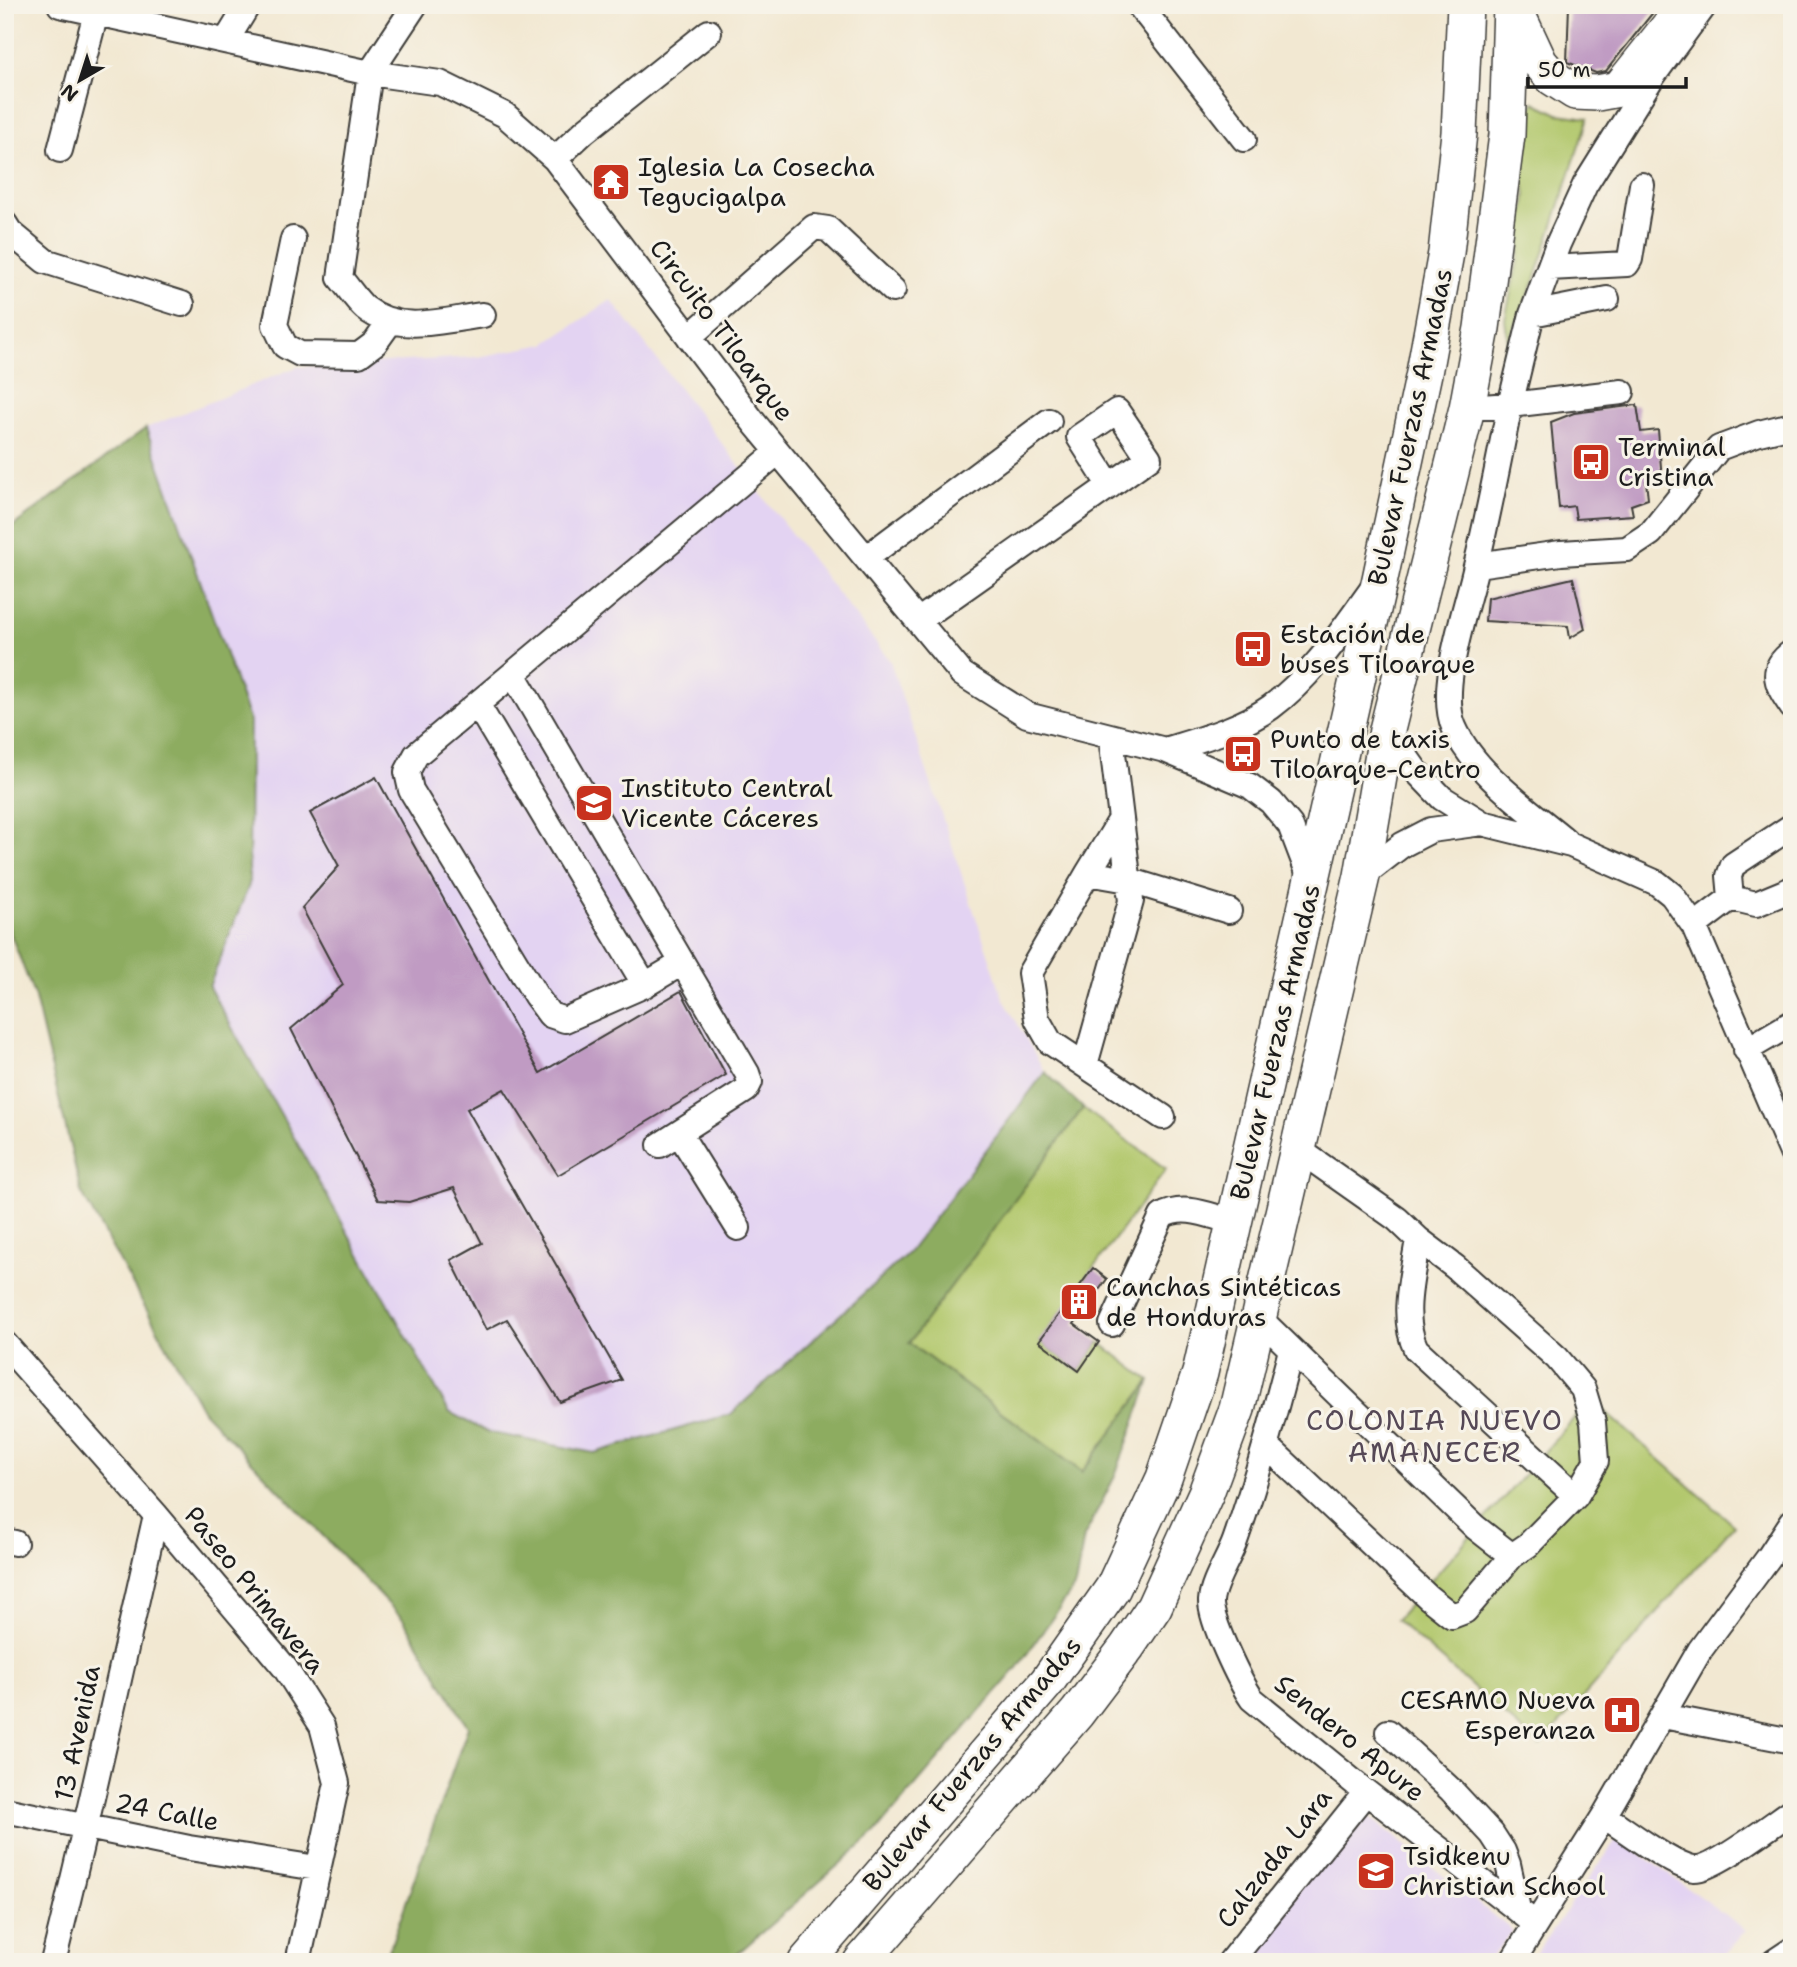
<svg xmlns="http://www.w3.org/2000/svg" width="1797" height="1967" viewBox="0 0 1797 1967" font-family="'Shantell Sans',sans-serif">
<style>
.built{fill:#e3d3f2}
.green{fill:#b2c86d;stroke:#677244;stroke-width:2}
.forest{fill:#8dac60;stroke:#54643e;stroke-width:2}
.building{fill:#c09bc3}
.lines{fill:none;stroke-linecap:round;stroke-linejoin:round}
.minor-casing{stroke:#3c3b37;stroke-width:28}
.highway-casing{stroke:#3c3b37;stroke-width:38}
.minor{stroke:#fff;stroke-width:24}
.highway{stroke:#fff;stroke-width:35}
.labels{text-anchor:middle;stroke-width:6;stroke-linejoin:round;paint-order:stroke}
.poi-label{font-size:26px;fill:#1c1c1c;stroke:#f7f3e8;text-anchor:start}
.street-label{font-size:26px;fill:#1c1c1c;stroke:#f7f3e8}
.neighbourhood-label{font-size:28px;letter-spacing:2px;fill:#554856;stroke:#f7f3e8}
</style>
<rect width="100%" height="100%" fill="#f7f3e8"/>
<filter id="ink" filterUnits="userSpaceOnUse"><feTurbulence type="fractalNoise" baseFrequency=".0143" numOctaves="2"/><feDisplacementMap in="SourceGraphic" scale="14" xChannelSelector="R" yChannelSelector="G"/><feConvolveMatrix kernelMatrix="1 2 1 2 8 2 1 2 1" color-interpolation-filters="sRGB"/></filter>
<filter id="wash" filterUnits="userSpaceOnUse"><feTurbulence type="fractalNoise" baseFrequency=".00686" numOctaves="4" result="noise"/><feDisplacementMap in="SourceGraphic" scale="28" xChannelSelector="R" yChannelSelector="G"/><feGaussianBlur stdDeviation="1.57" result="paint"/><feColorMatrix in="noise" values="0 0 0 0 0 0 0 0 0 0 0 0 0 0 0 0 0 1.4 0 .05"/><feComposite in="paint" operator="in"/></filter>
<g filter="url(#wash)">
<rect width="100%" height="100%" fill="#f2e8d2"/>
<path class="built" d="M611 300 890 661 1003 998 1045 1072 908 1253 731 1414 594 1453 487 1432 449 1412 209 987 249 885 146 428 297 367 478 357 545 344Z
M1363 1812 1513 1931 1487 1962H1238Z
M1618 1838 1746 1930 1726 1953 1737 1962H1530Z"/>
<path class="green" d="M1534 102 1558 114 1588 118 1535 280 1508 342 1505 319 1520 251 1526 195 1519 150Z
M1083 1108 1166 1169 1040 1341 1079 1371 1099 1342 1150 1381 1082 1472 909 1343Z
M1591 1399 1734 1525 1540 1746 1396 1620Z"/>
<path class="forest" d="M146 428 250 722 249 885 209 987 449 1412 487 1432 594 1453 731 1414 908 1253 1045 1072 1083 1108 909 1343 1082 1472 1150 1381 1114 1478 1084 1537 1075 1586 1017 1668 875 1833 728 1962H385L468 1727 404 1620 203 1411 81 1192 35 998 5 919V532Z"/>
<g id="blocks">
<path class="building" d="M1569 5H1659L1606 71 1596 73 1567 62Z
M1637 405 1641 432 1658 430 1662 480 1646 481 1648 499 1631 505 1633 515 1576 519 1574 506 1559 508 1551 422 1574 413Z
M1573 578 1585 629 1570 638 1568 626 1485 621 1487 598Z
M376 777 540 1073 681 991 726 1075 558 1175 504 1089 467 1109 622 1380 560 1402 507 1319 486 1330 451 1260 482 1243 454 1188 409 1202 378 1200 291 1029 343 985 302 908 339 866 310 813Z
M1093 1268 1107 1279 1074 1324 1099 1342 1079 1371 1039 1341Z"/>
</g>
</g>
<g filter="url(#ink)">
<use href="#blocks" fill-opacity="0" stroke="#3c3b37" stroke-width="2"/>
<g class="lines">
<g class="minor-casing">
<path id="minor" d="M60 5 370 73 440 83 505 115 555 159 755 424 962 674 1027 715 1165 750 1250 786 1271 802 1290 825 1311 880
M415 5 370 73 340 278C348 287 356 300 365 308 399 335 444 320 483 315
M1139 5 1244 139
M226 41 248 5
M60 150 96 13
M555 159 585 131 709 32
M5 224 10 232 45 261 182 304
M293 239 275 325 285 346 300 354 359 355 375 343 390 322
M1549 268 1627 264 1630 259 1642 185
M1532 314 1607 299
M689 337 814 227 828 229 893 290
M1467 408 1510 405 1532 314 1558 244 1585 185 1653 76 1705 5
M866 558 1049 421
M1477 565 1561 553 1627 549 1651 533 1719 448 1759 433 1792 425
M918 621 1149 458 1117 411 1079 437 1110 486
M1792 652C1767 670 1778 687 1792 707
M513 674 747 1073 750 1082 746 1090 660 1145
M477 704 778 452
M1387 730 1416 771 1442 798 1482 823 1571 845 1657 883 1672 895 1694 926 1792 1153
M1165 750C1201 739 1240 729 1271 707 1313 676 1343 629 1373 588
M1565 840C1528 809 1474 773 1454 727 1437 688 1467 608 1476 566 1489 513 1499 458 1510 405L1622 392
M1088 873 1121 819
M1362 876 1402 845 1431 830 1482 823
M1731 898 1729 876 1733 865 1792 826
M1694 926 1731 898 1756 904 1792 889
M645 985 477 704 416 755 407 772 411 790 536 996 550 1015 565 1020 645 985 682 963
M1746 1050 1792 1023
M1085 1065 1131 901 1111 737
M1163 1117 1050 1042 1037 1019 1030 973 1088 873 1128 880 1229 911
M679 1133 738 1228
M1299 1150 1397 1219 1418 1239C1413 1274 1400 1316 1416 1349L1576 1496
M1258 1317 1475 1527 1512 1556 1528 1545 1576 1496 1596 1461 1593 1422 1583 1389 1557 1358 1455 1267 1418 1239
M1112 1324 1162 1216C1184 1203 1210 1216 1234 1222
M5 1344 156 1515 285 1668 322 1726 337 1783 298 1962
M1291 1350C1274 1415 1257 1479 1235 1541 1229 1558 1212 1584 1211 1601 1210 1620 1240 1682 1252 1699L1366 1792 1536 1924
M1266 1445 1428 1597 1452 1616 1465 1611 1512 1556
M5 1541 15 1543
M1663 1716 1792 1741
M1388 1732 1451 1790 1492 1834 1503 1851 1508 1864 1518 1909
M5 1810 189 1848 317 1868
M1604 1816C1625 1829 1672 1866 1694 1869 1712 1871 1774 1823 1792 1811
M53 1962C90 1814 122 1664 156 1515
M1230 1962 1366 1792
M1512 1962 1604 1816 1700 1650 1769 1557 1792 1522
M1774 1962 1792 1950"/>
</g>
<g class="highway-casing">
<path id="highway" d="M1514 7 1540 63 1553 78 1575 92 1597 93 1619 89 1686 5
M806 1962 1047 1682 1113 1588 1164 1478 1200 1373 1380 579 1424 373 1446 253 1459 133 1465 5
M861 1962 1077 1713 1127 1647 1154 1607 1206 1493 1237 1409 1362 876 1387 730 1467 408 1482 328 1507 135 1511 5"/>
</g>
<use href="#minor" class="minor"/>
<use href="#highway" class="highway"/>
</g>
</g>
<defs>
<g id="temple-square" transform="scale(2.0125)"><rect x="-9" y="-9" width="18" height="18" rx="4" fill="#c8321e" stroke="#f7f3e8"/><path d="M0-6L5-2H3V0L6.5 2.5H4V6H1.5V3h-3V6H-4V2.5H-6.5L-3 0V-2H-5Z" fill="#fff"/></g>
<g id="bus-square" transform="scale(2.0125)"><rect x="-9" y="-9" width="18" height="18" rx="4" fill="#c8321e" stroke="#f7f3e8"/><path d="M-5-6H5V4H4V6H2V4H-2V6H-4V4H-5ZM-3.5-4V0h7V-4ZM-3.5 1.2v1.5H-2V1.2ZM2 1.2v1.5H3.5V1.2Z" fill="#fff"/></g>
<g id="school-square" transform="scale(2.0125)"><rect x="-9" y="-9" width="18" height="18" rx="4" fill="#c8321e" stroke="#f7f3e8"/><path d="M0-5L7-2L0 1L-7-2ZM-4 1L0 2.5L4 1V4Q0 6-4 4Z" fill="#fff"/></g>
<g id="building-square" transform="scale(2.0125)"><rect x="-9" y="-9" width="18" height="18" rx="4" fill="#c8321e" stroke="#f7f3e8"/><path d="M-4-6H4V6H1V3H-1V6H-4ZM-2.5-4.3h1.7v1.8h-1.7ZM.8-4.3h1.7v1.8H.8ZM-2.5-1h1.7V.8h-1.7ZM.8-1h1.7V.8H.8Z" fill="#fff"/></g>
<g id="hospital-square" transform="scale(2.0125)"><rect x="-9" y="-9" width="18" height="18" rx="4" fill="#c8321e" stroke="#f7f3e8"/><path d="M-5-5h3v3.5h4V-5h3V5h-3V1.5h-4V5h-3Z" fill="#fff"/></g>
</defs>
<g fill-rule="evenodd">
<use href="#temple-square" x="611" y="182"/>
<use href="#bus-square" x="1591" y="462"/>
<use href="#bus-square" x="1253" y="649"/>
<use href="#bus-square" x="1243" y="754"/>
<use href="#school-square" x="594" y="803"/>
<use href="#building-square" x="1079" y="1302"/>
<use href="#hospital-square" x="1622" y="1715"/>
<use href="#school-square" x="1376" y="1871"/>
</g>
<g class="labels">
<g class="poi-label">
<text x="638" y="176">Iglesia La Cosecha<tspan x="638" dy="30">Tegucigalpa</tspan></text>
<text x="1618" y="456">Terminal<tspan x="1618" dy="30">Cristina</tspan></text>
<text x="1280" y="643">Estación de<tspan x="1280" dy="30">buses Tiloarque</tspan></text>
<text x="1270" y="748">Punto de taxis<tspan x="1270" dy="30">Tiloarque-Centro</tspan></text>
<text x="621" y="797">Instituto Central<tspan x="621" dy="30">Vicente Cáceres</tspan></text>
<text x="1106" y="1296">Canchas Sintéticas<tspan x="1106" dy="30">de Honduras</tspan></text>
<text x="1595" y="1709" text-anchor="end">CESAMO Nueva<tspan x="1595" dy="30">Esperanza</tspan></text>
<text x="1403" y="1865">Tsidkenu<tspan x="1403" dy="30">Christian School</tspan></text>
</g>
<g class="street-label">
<text transform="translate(722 330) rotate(53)" y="9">Circuito Tiloarque</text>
<text transform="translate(1410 427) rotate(-78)" y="9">Bulevar Fuerzas Armadas</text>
<text transform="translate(1275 1042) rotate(-77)" y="9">Bulevar Fuerzas Armadas</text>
<text transform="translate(255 1590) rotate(51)" y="9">Paseo Primavera</text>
<text transform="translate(77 1733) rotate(-78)" y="9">13 Avenida</text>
<text transform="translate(1350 1738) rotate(39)" y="9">Sendero Apure</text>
<text transform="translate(972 1764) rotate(-50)" y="9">Bulevar Fuerzas Armadas</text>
<text transform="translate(167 1812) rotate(11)" y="9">24 Calle</text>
<text transform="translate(1274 1858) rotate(-52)" y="9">Calzada Lara</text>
</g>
<g class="neighbourhood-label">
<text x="1435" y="1430">COLONIA NUEVO<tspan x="1435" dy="32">AMANECER</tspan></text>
</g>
</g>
<rect width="1797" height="1967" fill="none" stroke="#f7f3e8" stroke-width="28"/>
<g transform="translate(80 80) rotate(219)" stroke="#f7f3e8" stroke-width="5" paint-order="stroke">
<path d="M0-5L12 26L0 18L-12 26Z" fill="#1c1c1c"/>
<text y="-10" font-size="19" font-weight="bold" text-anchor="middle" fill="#1c1c1c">N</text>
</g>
<path d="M1528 77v10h158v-10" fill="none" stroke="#1c1c1c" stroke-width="3.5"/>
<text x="1538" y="77" font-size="21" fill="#1c1c1c" stroke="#f7f3e8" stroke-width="5" paint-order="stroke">50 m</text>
</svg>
